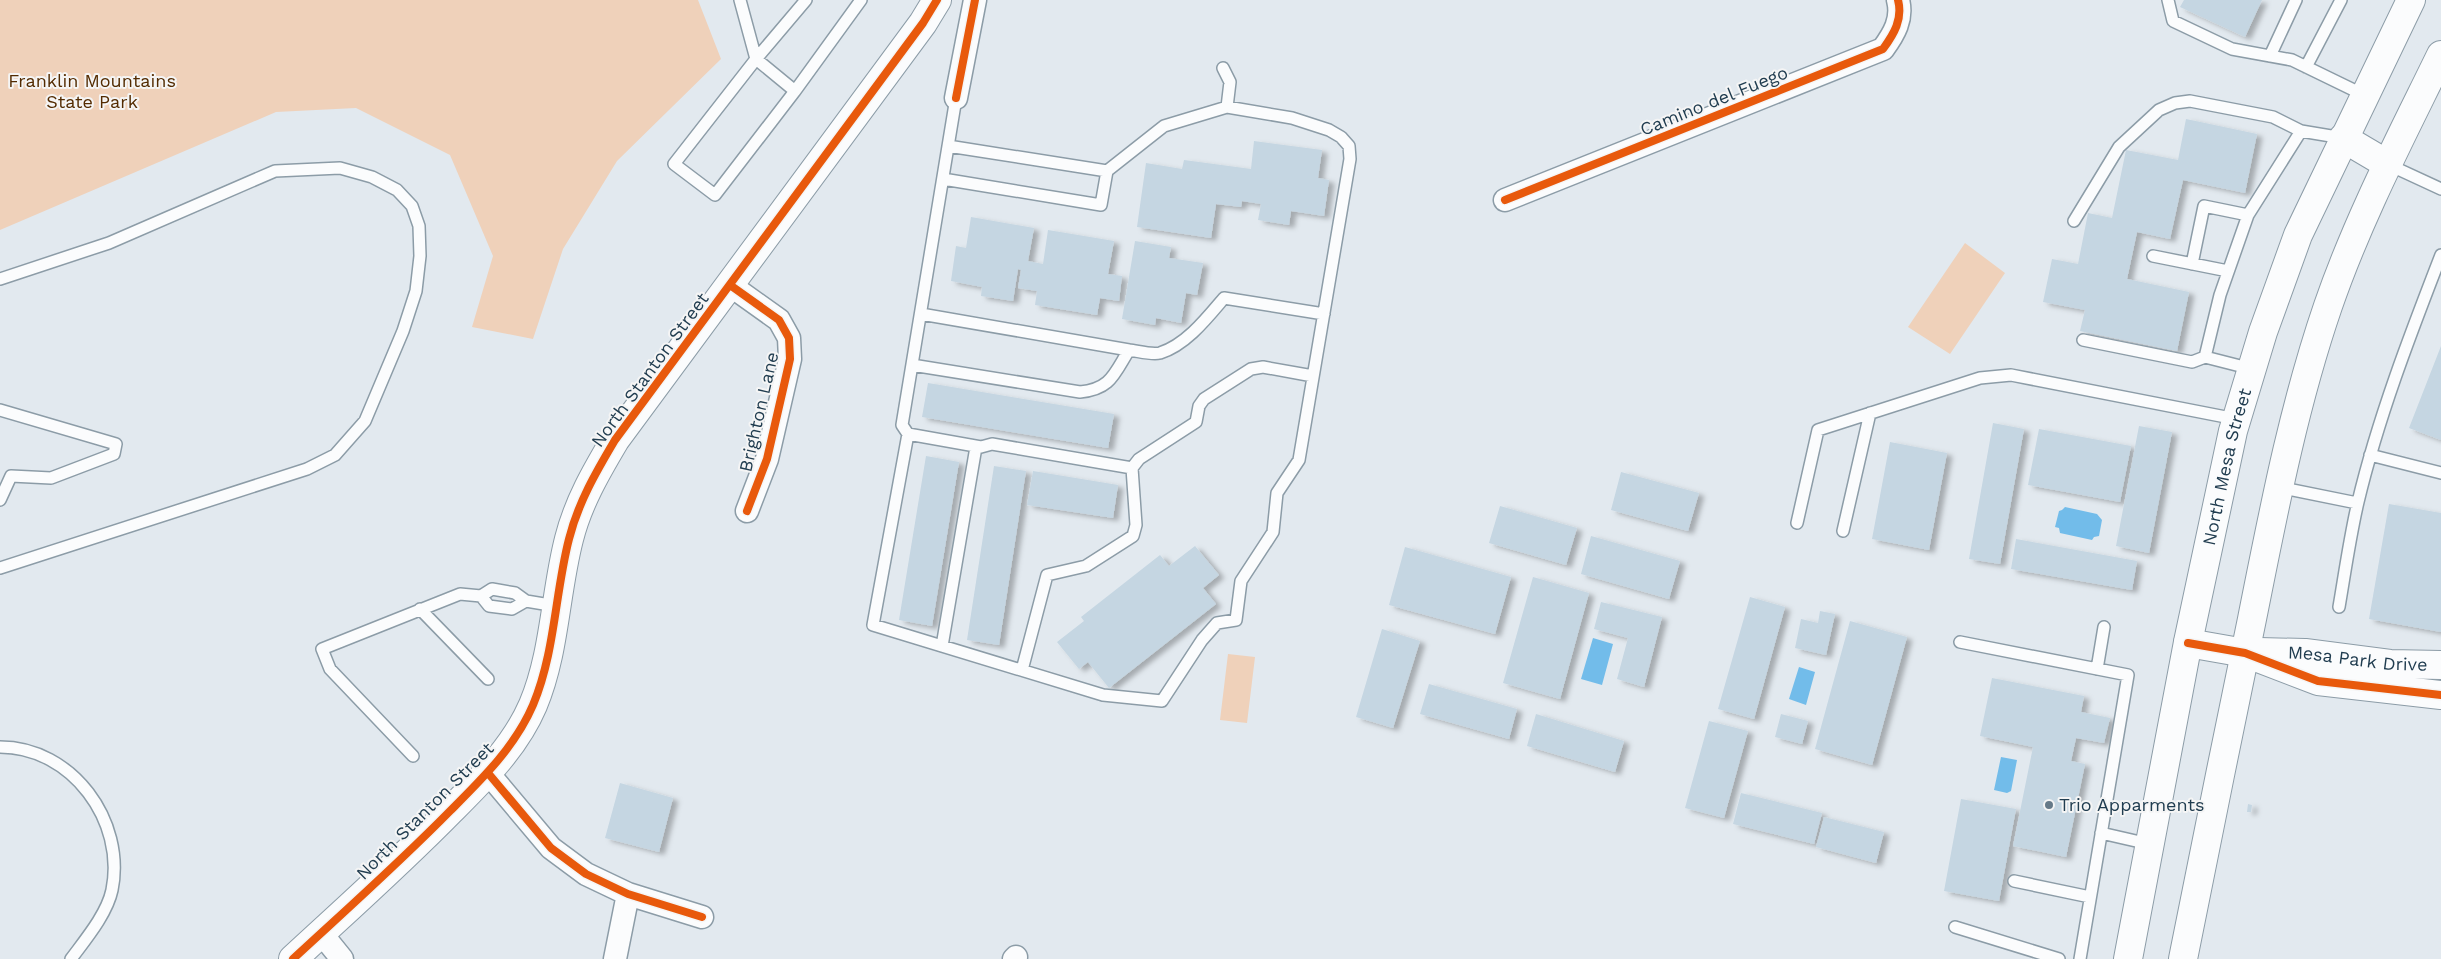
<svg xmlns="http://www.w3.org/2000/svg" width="2441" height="959" viewBox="0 0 2441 959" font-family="'Work Sans',sans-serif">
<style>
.green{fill:#efd1ba}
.water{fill:#72bcea}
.building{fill:#c5d6e2;filter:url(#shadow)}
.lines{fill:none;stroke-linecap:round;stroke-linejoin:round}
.service-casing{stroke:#8c9ca7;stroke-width:14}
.minor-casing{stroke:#8c9ca7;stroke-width:25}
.tertiary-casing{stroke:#8c9ca7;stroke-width:30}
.primary-casing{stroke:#8c9ca7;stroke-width:30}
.service{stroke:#fbfcfd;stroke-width:11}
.minor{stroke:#fbfcfd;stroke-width:22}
.tertiary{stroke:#fbfcfd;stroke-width:28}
.primary{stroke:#fbfcfd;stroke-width:28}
.cycleway-casing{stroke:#f5f5f5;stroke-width:11}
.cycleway{stroke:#e8590c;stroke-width:8}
.poi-dot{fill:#657988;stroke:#f5f5f5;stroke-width:2}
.labels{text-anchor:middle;stroke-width:4;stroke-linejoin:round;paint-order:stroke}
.park-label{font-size:18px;fill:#532b01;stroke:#f5f5f5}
.street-label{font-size:18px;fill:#213d50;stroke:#f5f5f5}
.poi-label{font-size:18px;fill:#213d50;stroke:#f5f5f5;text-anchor:start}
</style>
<defs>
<filter id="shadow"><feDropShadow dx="5.5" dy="3" stdDeviation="2.5" flood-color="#0004"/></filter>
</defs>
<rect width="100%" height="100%" fill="#e2e9ef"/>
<path class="green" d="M0 0H698L721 59 617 161 563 249 533 339 472 327 493 256 450 155 356 108 276 112 0 230Z
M1965 243 2005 273 1950 354 1908 327Z
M1228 654 1255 657 1247 723 1220 720Z"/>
<path class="water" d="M2065 507 2097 514 2102 520 2099 536 2094 537 2092 540 2060 533 2059 528 2055 527 2059 511 2062 510Z
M1593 638 1613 644 1602 685 1581 679Z
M1799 667 1815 672 1806 705 1789 699Z
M2001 757 2017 760 2011 791 2007 793 1994 790Z"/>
<path class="building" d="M2184 0H2262L2245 37 2180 7Z
M2186 119 2257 134 2245 193 2183 180 2170 239 2137 232 2127 279 2189 292 2177 351 2080 331 2085 310 2043 302 2052 259 2078 264 2088 213 2112 218 2126 150 2178 160Z
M1254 141 1322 150 1318 178 1329 180 1324 216 1291 211 1289 225 1258 220 1261 204 1242 201 1241 207 1216 204 1211 238 1137 227 1146 163 1182 169 1184 160 1251 169Z
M971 217 1034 228 1028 261 1043 264 1048 230 1114 241 1108 274 1122 276 1119 301 1100 298 1097 315 1035 305 1037 291 1018 288 1021 270 1018 269 1013 301 981 296 982 287 951 281 956 246 966 248Z
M1135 241 1171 247 1169 258 1203 263 1197 295 1186 293 1181 323 1156 318 1155 325 1122 319Z
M2441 346V440L2409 428Z
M928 383 1114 414 1108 448 922 417Z
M1993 423 2024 429 2000 564 1969 559Z
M2139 426 2172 432 2149 553 2116 546Z
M2039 429 2131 446 2120 502 2028 485Z
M1890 442 1947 453 1929 550 1872 539Z
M926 456 959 462 932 626 899 620Z
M994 466 1026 471 999 645 967 640Z
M1033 471 1118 485 1113 518 1027 505Z
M1621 472 1699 493 1688 531 1611 510Z
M2389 504 2441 513V632L2369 619Z
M1500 506 1577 528 1566 565 1489 543Z
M1591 536 1680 561 1669 599 1581 574Z
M2016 539 2137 561 2132 590 2011 569Z
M1195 546 1219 575 1203 588 1216 604 1109 688 1088 662 1079 669 1057 642 1084 621 1081 617 1160 555 1169 566Z
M1405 547 1511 577 1495 634 1389 605Z
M1533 577 1589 593 1560 699 1503 683Z
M1750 597 1785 607 1754 719 1718 709Z
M1601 602 1662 617 1644 687 1617 679 1628 638 1594 629Z
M1820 611 1835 614 1826 655 1795 648 1801 619 1818 623Z
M1850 621 1907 637 1872 765 1815 749Z
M1382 629 1420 641 1393 728 1356 717Z
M1992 678 2084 696 2081 712 2110 718 2104 743 2076 738 2071 761 2085 764 2066 857 2013 846 2033 747 1980 736Z
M1429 684 1517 709 1509 739 1420 714Z
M1536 714 1624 741 1615 772 1527 746Z
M1781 714 1808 721 1802 744 1775 737Z
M1709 721 1748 731 1724 818 1685 808Z
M620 783 673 798 659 852 605 838Z
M1741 793 1822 813 1814 844 1733 824Z
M1961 799 2016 809 1999 901 1944 891Z
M2248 804 2252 805 2251 812H2247Z
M1824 817 1884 832 1876 863 1816 847Z"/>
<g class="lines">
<g class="service-casing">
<path id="service" d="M740 0 756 59 795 91
M806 0 756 59 674 164 715 195 795 91 861 0
M2168 0 2173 21 2232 49 2292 60 2364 95
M2270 56 2296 0
M2306 67 2341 0
M1223 68 1230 82 1227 107
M956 98 902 425 908 434 981 447 992 444 1132 468
M948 146 1107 171
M2387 164 2441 189
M2074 221 2119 147 2159 110 2175 103 2190 101 2273 117 2301 131
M2153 256 2228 271
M2192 264 2204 206 2248 215
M0 279 109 243 275 171 340 168 372 177 397 190 412 206 419 226 420 256 416 291 403 331 365 421 335 455 307 469 0 568
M921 314 1129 350
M2083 340 2192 362 2205 357
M912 365 1080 392C1111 389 1114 374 1129 350 1138 351 1151 355 1160 353 1186 345 1207 318 1224 298L1324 314
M2252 369 2205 357 2220 295 2248 215 2301 131 2343 138
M0 410 116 444 114 454 51 478 11 476 0 500
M908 434 873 625 1103 695 1162 701 1202 640 1217 623 1236 620 1241 581 1273 532 1277 493 1299 460 1350 159 1349 146 1341 137 1329 130 1292 118 1227 107 1164 126 1107 171 1101 205 943 179
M2370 455 2441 473
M2278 487 2357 503
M1797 523 1818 430 1980 378 2011 375 2236 419
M1843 531 1870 413
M481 596 489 606 512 609 526 601
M2339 607C2345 572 2350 536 2358 502 2378 418 2410 335 2441 255
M420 609 488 679
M1960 642 2128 675 2080 959
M942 646 976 447
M2097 669 2104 627
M1022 670 1047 575 1086 566 1133 536 1136 525 1132 468 1139 459 1196 422 1199 406 1204 399 1251 369 1263 367 1313 376
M0 747C72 747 126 821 112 890 107 914 85 940 71 959
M413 756 330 669 322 649 460 594 481 596 492 589 515 593 526 601 556 606
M2101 833 2149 844
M2014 881 2090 897
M1955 927 2059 959"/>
</g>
<g class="minor-casing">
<path id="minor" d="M956 98 975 0
M1505 200 1883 49C1894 34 1903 19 1898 0
M730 285 779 320 789 338 790 359 767 459 747 511
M488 773 551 848 586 874 628 894 702 917
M321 933 342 959
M615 959 628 894
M1014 959 1016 957"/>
</g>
<g class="tertiary-casing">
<g id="tertiary">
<path d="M2188 643 2245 653 2318 681 2441 695"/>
<path id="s1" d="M2259 652 2305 653 2390 664 2441 665"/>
<path d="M293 959C346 910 400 862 450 811 482 779 515 747 533 705 555 653 555 593 569 539 578 503 596 472 615 440L923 23 937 0"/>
</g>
</g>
<g class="primary-casing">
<g id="primary">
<path d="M2343 138 2387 164"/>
<path id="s2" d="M2128 959 2188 642 2233 431 2263 332 2298 235 2411 0"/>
<path d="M2183 959C2205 846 2229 732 2252 619 2273 514 2293 408 2328 306 2358 219 2401 137 2441 55"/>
</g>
</g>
<use href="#service" class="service"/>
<use href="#minor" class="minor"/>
<use href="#tertiary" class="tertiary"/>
<use href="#primary" class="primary"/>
<g class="cycleway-casing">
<path id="cycleway" d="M956 98 975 0
M1505 200 1883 49C1894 34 1903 19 1898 0
M730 285 779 320 789 338 790 359 767 459 747 511
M2188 643 2245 653 2318 681 2441 695
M488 773 551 848 586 874 628 894 702 917
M293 959C346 910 400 862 450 811 482 779 515 747 533 705 555 653 555 593 569 539 578 503 596 472 615 440L923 23 937 0"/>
</g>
<use href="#cycleway" class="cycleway"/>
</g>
<circle class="poi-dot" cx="2049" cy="805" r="5"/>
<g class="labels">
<g class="park-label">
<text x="92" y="87">Franklin Mountains<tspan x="92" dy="21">State Park</tspan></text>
</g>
<g class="street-label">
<text transform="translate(1714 101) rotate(-22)" y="6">Camino del Fuego</text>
<text transform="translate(650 370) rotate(-54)" y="6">North Stanton Street</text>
<text transform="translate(759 412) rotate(-77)" y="6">Brighton Lane</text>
<text dy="6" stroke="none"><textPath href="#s2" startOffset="502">North Mesa Street</textPath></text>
<text dy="6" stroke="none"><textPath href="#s1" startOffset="99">Mesa Park Drive</textPath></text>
<text transform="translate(425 811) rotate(-45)" y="6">North Stanton Street</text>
</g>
<g class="poi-label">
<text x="2059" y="811">Trio Apparments</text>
</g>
</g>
</svg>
